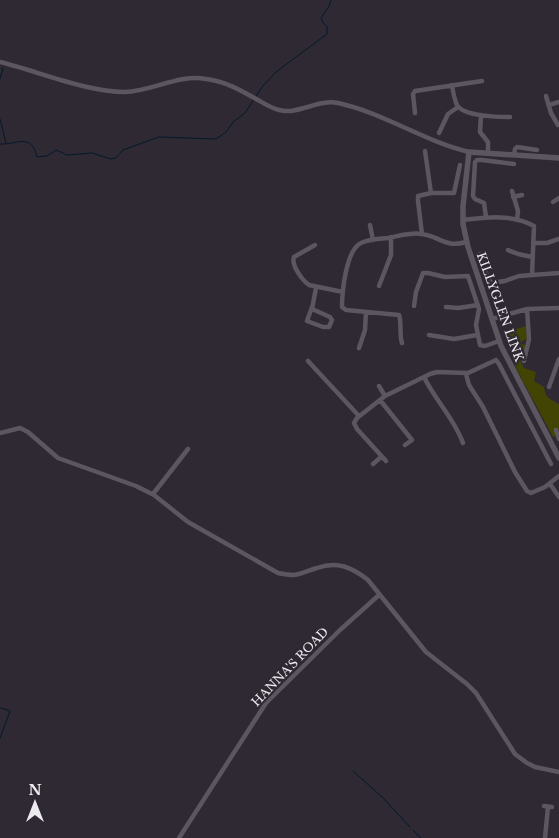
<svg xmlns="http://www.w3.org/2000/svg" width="559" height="838" viewBox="0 0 559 838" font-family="'Libre Baskerville',serif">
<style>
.green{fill:#424403}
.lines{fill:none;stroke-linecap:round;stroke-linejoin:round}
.stream{stroke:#02192c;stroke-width:1}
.street{stroke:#5c5660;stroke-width:4.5}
.secondary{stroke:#5c5660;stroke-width:5.5}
.labels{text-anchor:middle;stroke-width:4.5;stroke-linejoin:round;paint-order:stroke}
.street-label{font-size:12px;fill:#ece9ef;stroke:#2e2932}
</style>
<rect width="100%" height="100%" fill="#2e2932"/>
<path class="green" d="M526 326 527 339 522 341 521 344 525 345 526 349 523 358H521L520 360 524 368 536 372 534 381 544 387C546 399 549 398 559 404V431L555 430V436L553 437 517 370 503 333Z"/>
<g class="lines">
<path class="stream" d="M0 79 3 68
M0 119 6 143
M0 144C17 145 31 132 37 157L47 156 56 150 67 155 92 153 111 159 116 158 123 150 159 137 216 139 226 132 233 122 245 113 262 87 276 72 327 34V26L323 23 321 18 329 6 331 0
M0 738 10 711 1 708
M353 771 383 798 410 827
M413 830 421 838"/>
<path class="street" d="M0 62C37 71 87 92 125 92 152 91 179 74 206 79 225 81 242 91 258 100 265 104 271 108 279 110 298 115 318 99 338 103 384 113 423 141 469 152
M452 85C453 91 454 99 457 105 463 116 497 117 510 117
M546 96 551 113 558 125
M549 105 559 102
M415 113 413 94 415 91 482 81
M481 115 480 132 488 142V153
M439 133 448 114 458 107
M425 151 431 193
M514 155 515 149 517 147 537 150
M512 191 518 211 517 220
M513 197 522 195
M553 202 559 198
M486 217 484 203 475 199 473 196 475 162 477 160H482L514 164
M463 220C488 217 511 214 534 226L532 275
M370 225 373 240
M422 234 418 201V196L431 193H454L460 165
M533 243H547L559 239
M315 245 294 257C291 265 302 280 309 285L343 292
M508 250 518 254 532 257
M480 254 483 267 491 283 505 281 519 276 559 273
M379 286 391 255V237
M414 306 416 292 423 273H428L445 277 468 276 479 309 476 325 480 345 485 346 499 341
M312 307 307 321 323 327H329L332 320 330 317 312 309 316 288
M446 307 458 308 478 305
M492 319 527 309 559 308
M429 335 454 339 477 335
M402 343C399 334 402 322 399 315L346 310 342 307C342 292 346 250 361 243 369 239 379 239 388 238 399 236 411 232 422 234 441 237 445 248 466 242
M359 348 365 330 366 312
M308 361 359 416
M524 361 529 339 527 309
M466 374 469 385 483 407 515 472 527 491 531 493 545 487 559 476
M424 377C435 400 454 418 463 443
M379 386 385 396
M549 387 559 359
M380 400 412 440 405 445
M556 430 559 439
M0 433 20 428 28 432 58 458 136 486 154 495 188 522 278 573C283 574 289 575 294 575 302 574 309 570 317 568 337 561 352 567 368 580L426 652 467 684 476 693 515 754 527 763 535 767 559 772
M386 461 357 429 354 423 357 418 385 396 430 374 437 372 468 373 496 360 499 364 551 464
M373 464 381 457
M550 484 559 497
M153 494 188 449
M544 806 552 807
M179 838 266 703 340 630 379 595
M545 838 548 807"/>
<path class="secondary" d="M559 158 469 152 463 206V224L468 247 501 346 559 458"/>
</g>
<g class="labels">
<g class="street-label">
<text transform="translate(500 307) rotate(70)" y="4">KILLYGLEN LINK</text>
<text transform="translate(290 667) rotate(-46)" y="4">HANNA'S ROAD</text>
</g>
</g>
<g transform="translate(35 803)" stroke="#2e2932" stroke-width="4" paint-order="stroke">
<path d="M0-4L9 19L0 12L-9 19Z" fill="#ece9ef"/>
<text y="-8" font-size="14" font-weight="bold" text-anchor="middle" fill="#ece9ef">N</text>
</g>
</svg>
